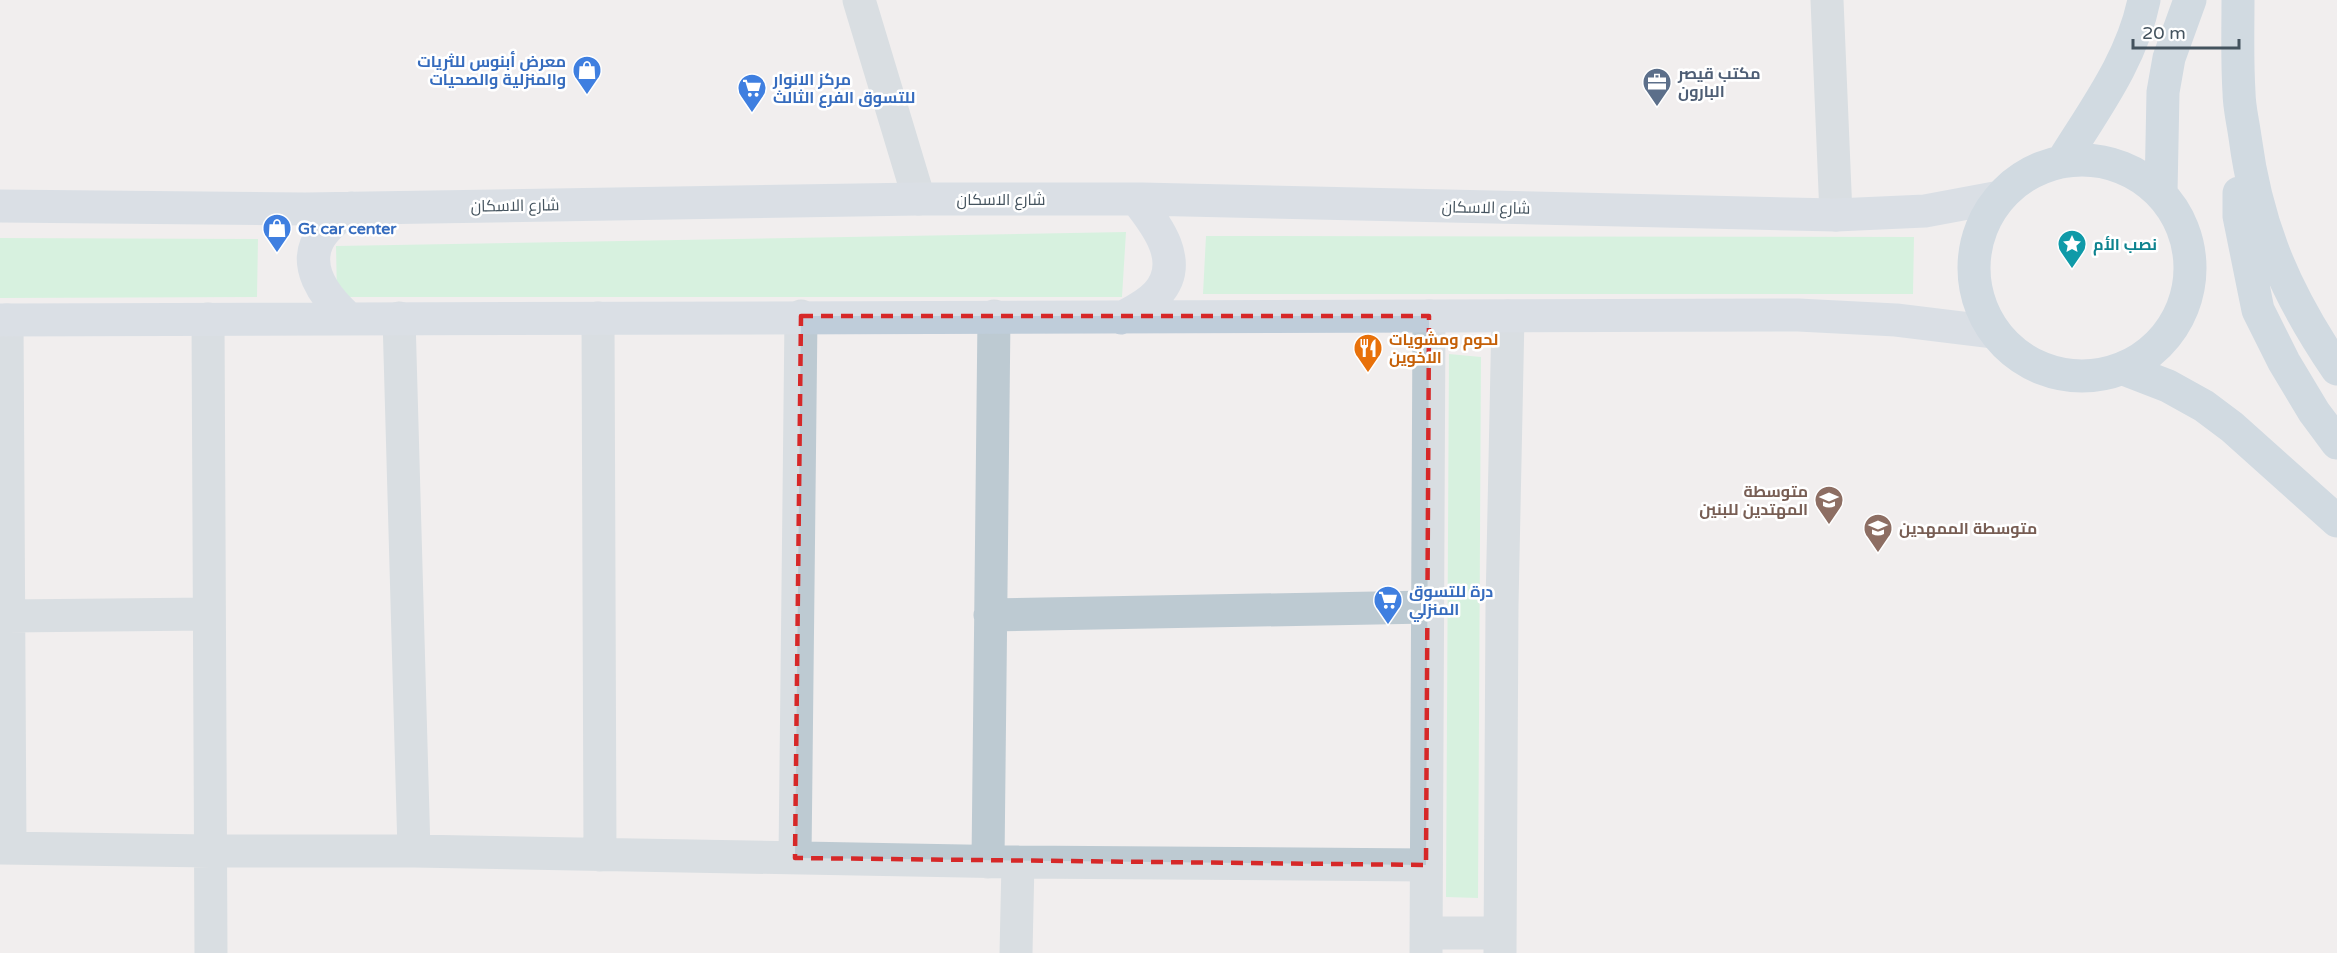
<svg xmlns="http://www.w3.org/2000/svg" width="2337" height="953" viewBox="0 0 2337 953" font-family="'Varela Round',Cairo,sans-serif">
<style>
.green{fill:#b8f4cc}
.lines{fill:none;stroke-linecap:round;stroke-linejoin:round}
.minor{stroke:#bdcad2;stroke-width:33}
.tertiary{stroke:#bdcad2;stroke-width:33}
.secondary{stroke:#bfcdda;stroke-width:33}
.primary{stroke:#abc0d1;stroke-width:33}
.marked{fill:none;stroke:#d62828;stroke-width:4.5;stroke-dasharray:12 8;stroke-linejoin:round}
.labels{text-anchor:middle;stroke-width:5;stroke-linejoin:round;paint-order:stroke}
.shop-label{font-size:16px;font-weight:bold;fill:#366cbe;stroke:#fff;text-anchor:start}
.service-label{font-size:16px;font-weight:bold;fill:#4e5e75;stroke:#fff;text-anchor:start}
.street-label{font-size:16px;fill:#44535e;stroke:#fff}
.culture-label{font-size:16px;font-weight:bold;fill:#0d838f;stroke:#fff;text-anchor:start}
.food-label{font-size:16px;font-weight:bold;fill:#c56008;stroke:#fff;text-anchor:start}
.education-label{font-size:16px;font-weight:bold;fill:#785e54;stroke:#fff;text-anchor:end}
</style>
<rect width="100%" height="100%" fill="#f1eeee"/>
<path class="green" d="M1126 232 1122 297H337L336 246Z
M1206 236 1914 237 1913 294H1203Z
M0 238 258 239 257 297 0 298Z
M1449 354 1481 357 1478 898 1446 897Z"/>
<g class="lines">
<path class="minor" d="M859 0 919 199
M1827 0 1836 215
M399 318 414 851
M598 318 600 855
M208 319 211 953
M7 320 10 848
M990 615 1428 607
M8 616 208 614
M0 848 211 851H414L1018 862 1426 865
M795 858 801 316
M988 862 994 316
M1016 953 1018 862"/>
<path class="tertiary" d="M1426 933H1500
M1426 953 1429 316
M1500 953 1502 606 1508 316"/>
<path class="secondary" d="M0 206 305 209 919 199H1142L1836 215 1925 211 2000 197
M348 318C325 297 299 264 323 233 330 223 341 216 351 208
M1121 318C1134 311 1147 305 1157 294 1186 263 1157 225 1136 199
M0 320 1798 315 1896 320 1994 332"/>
<path class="primary" d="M2238 0C2238 31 2237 61 2239 92 2239 107 2243 122 2245 137 2257 228 2286 294 2337 369
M1974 268a108 108 0 1 1 216 0a108 108 0 1 1-216 0Z
M2062 162C2094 110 2132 60 2144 0
M2161 193 2163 92 2169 58 2190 0
M2239 193V216L2258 310 2284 362 2314 412 2337 443
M2124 369 2168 386 2204 406 2232 427 2337 521"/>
</g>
<path d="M0 0H2337V953H0ZM801 316H1429L1426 865 795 858Z" fill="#f1eeee" fill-opacity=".55" fill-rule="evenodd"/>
<path class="marked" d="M801 316H1429L1426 865 795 858Z"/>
<defs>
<g id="shop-pin" transform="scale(1.5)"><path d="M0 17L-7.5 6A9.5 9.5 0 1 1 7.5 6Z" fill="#3f7fe0" stroke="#fff"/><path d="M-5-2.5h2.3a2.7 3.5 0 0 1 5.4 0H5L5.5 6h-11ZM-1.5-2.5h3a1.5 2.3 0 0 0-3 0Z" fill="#fff"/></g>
<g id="office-pin" transform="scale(1.5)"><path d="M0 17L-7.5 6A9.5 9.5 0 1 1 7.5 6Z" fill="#5c6f8a" stroke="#fff"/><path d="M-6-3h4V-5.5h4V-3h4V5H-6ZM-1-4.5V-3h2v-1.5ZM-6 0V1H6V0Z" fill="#fff"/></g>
<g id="supermarket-pin" transform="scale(1.5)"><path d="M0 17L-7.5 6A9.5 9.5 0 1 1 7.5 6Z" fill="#3f7fe0" stroke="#fff"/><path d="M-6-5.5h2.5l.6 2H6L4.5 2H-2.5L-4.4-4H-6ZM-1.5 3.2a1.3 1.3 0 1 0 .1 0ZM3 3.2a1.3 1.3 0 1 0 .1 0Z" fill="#fff"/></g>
<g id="sight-pin" transform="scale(1.5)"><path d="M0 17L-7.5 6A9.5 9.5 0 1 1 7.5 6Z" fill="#0f9aa8" stroke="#fff"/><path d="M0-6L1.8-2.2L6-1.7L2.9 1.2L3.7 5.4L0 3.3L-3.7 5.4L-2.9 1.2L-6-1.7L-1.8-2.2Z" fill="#fff"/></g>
<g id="restaurant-pin" transform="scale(1.5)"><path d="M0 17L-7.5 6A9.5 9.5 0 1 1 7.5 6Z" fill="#e8710a" stroke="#fff"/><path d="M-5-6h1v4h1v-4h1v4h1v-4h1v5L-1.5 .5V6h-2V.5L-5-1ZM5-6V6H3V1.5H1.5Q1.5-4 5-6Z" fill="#fff"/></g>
<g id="school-pin" transform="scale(1.5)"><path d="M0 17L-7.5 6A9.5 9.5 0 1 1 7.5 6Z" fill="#8d6e63" stroke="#fff"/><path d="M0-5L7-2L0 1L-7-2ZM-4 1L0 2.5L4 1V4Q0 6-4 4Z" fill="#fff"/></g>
</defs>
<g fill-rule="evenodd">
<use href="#shop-pin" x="587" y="70"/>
<use href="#office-pin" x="1657" y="82"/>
<use href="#supermarket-pin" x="752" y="88"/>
<use href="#shop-pin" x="277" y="228"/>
<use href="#sight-pin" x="2072" y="244"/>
<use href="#restaurant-pin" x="1368" y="348"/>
<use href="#school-pin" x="1829" y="500"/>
<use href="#school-pin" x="1878" y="528"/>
<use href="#supermarket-pin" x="1388" y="600"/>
</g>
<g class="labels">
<g class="shop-label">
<text x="566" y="67" text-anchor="end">معرض أبنوس للثريات<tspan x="566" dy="18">والمنزلية والصحيات</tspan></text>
<text x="773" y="85">مركز الانوار<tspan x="773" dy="18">للتسوق الفرع الثالث</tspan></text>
<text x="298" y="234">Gt car center</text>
<text x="1409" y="597">درة للتسوق<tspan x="1409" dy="18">المنزلي</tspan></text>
</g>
<g class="service-label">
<text x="1678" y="79">مكتب قيصر<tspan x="1678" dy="18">البارون</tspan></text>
</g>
<g class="street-label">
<text x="1001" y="205">شارع الاسكان</text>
<text transform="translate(515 205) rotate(-1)" y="6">شارع الاسكان</text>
<text transform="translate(1486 207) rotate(1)" y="6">شارع الاسكان</text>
</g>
<g class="culture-label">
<text x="2093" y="250">نصب الأم</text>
</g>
<g class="food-label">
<text x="1389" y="345">لحوم ومشويات<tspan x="1389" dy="18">الاخوين</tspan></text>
</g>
<g class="education-label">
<text x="1808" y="497">متوسطة<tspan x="1808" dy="18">المهتدين للبنين</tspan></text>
<text x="1899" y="534" text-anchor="start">متوسطة الممهدين</text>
</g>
</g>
<path d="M2133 39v9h106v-9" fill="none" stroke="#44535e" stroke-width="3"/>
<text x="2142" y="39" font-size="18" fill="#44535e" stroke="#ffffff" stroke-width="4.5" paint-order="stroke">20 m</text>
</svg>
